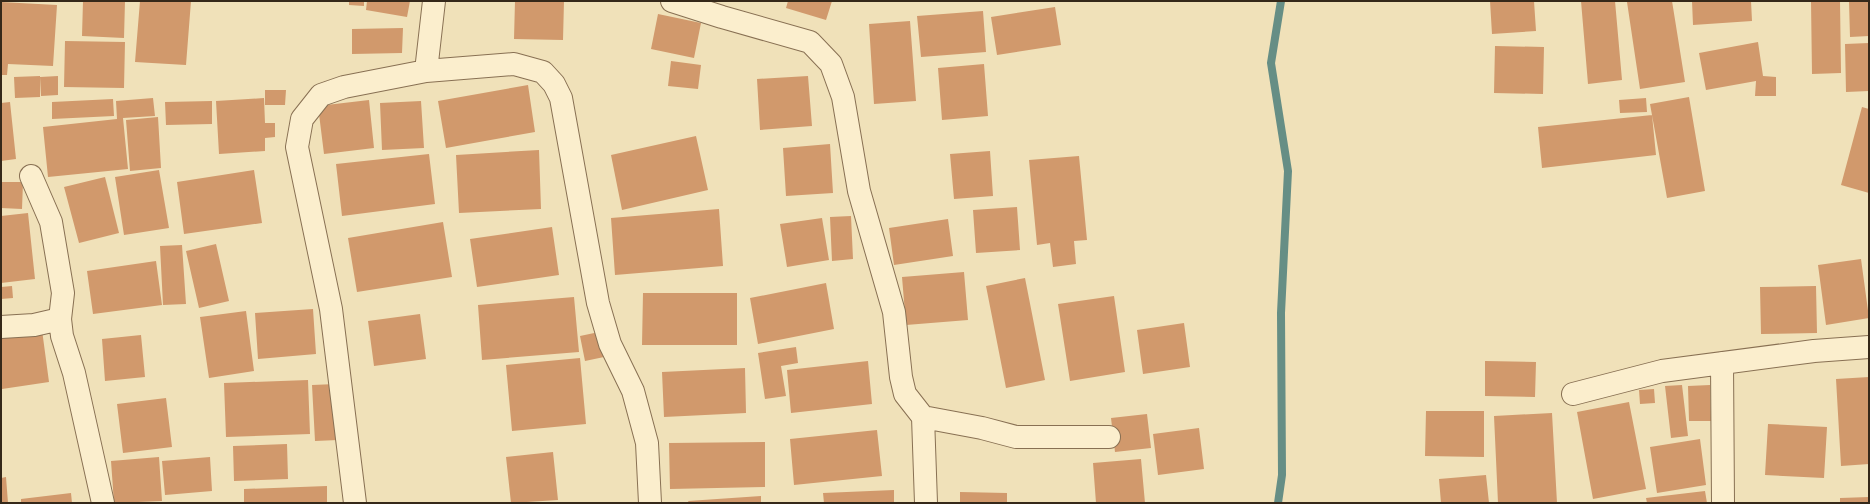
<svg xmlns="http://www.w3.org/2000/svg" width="1870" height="504" viewBox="0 0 1870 504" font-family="Bitter,serif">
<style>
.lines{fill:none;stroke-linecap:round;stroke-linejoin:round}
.stream{stroke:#668e85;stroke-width:8}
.building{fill:#d1996c}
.street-casing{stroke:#887053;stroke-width:24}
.street{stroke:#fbeecd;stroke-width:22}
</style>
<rect width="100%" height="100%" fill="#f0e1b9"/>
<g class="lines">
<path class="stream" d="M1278 503 1282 475 1281 313 1288 171 1271 63 1281 1"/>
</g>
<path class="building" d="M83 1H125L124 38 82 36Z
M140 1H191L186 65 135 62Z
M349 1H364V6L349 5Z
M367 1H410L407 17 366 10Z
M515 1H564L563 40 514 39Z
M788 1H832L826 20 786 8Z
M1490 1H1534L1536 31 1492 34Z
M1581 1H1615L1622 80 1588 84Z
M1632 1H1672L1685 82 1640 89 1627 2Z
M1692 1H1751L1752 21 1693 25Z
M1811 1H1840L1841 73 1812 74Z
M1849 1H1869V36L1850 37Z
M1 2 57 5 53 66 8 64 7 75H1Z
M1055 7 1061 45 997 55 991 17Z
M983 11 986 52 921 57 917 16Z
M658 14 701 23 694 58 651 49Z
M910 21 916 101 874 104 869 24Z
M403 28 402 53 352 54V29Z
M65 41 125 42 124 88 64 87Z
M1758 42 1763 76 1776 77V96H1755L1756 81 1706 90 1699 53Z
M1869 43V91L1846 92 1845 44Z
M1495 46 1544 47 1543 94 1494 93Z
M671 61 701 65 698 89 668 86Z
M984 64 988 116 942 120 938 68Z
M40 76V97L15 98 14 77Z
M58 76V95L41 96 40 77Z
M808 76 812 126 760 130 757 79Z
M528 85 535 132 446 148 438 101Z
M265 90H286L285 105H265Z
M1689 97 1705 191 1667 198 1650 104Z
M153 98 155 116 123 118 128 169 48 177 43 127 117 119 116 101Z
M264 98 265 123H275V137L265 138V151L219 154 216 101Z
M1646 98 1647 112 1620 113 1619 100Z
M113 99 114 116 52 119V102Z
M369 100 374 148 324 154 318 106Z
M212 101V124L166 125 165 102Z
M421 101 424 148 382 150 380 103Z
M10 102 16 159 1 161V103Z
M1862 107 1869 109V193L1841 185Z
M1652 115 1656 155 1542 168 1538 127Z
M158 117 161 168 130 171 126 120Z
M696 136 708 190 622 210 611 155Z
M830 144 833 193 786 196 783 148Z
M539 150 541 209 459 213 456 155Z
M990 151 993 196 954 199 950 154Z
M429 154 435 204 342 216 336 164Z
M1079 156 1087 240 1074 241 1076 264 1053 267 1050 243 1037 245 1029 160Z
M159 170 169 228 124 235 115 177Z
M254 170 262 223 184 234 177 182Z
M105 177 119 233 79 243 64 187Z
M1 182H23L22 209 1 208Z
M1017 207 1020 250 976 253 973 210Z
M719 209 723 266 615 275 611 218Z
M28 213 35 279 1 283V216Z
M851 216 853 259 832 261 830 217Z
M822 218 829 260 787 267 780 224Z
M948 219 953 256 894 265 889 228Z
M443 222 452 277 357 292 348 238Z
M552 227 559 275 477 287 470 239Z
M216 244 229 301 199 308 186 251Z
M182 245 186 304 163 305 160 246Z
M1861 259 1869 318 1826 325 1818 265Z
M156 261 162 305 93 314 87 271Z
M964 272 968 320 906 325 902 277Z
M1025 278 1045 380 1006 388 986 286Z
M826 283 834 329 758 344 750 298Z
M12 286 13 298 1 299V287Z
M1816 286 1817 333 1761 334 1760 287Z
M643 293H737V345H642Z
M1114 296 1125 372 1070 381 1058 304Z
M574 297 579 352 482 360 478 305Z
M313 309 316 354 258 359 255 313Z
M246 311 254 371 209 378 200 317Z
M420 314 426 359 374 366 368 321Z
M1184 323 1190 367 1143 374 1137 330Z
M42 330 49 382 2 389 1 336Z
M599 332 604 357 585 361 580 336Z
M141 335 145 377 105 381 102 339Z
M796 347 798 363 781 366 786 396 765 399 758 353Z
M580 358 586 424 512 431 506 365Z
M868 361 872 404 791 413 787 370Z
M1485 361 1536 362 1535 397 1485 396Z
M745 368 746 413 664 417 662 372Z
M1869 377V464L1841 466 1836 379Z
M308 380 310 434 226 437 224 383Z
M336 384 338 440 315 441 312 385Z
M1682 385 1688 436 1671 438 1665 386Z
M1710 385 1711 421H1689L1688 386Z
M1654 389 1655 403 1640 404 1639 390Z
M166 398 172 447 123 453 117 404Z
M1629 402 1646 489 1593 499 1577 412Z
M1426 411H1484V457L1425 456Z
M1552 413 1557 503H1498L1494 416Z
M1147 414 1151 448 1115 452 1111 418Z
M1768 424 1827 427 1824 478 1765 475Z
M1199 428 1204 469 1158 475 1153 434Z
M877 430 882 476 794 485 790 439Z
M1700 439 1706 485 1657 493 1650 447Z
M765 442V487L670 489 669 443Z
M287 444 288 479 234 481 233 446Z
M553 452 558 500 511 503 506 457Z
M159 457 162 501 114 503 111 461Z
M210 457 212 491 165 495 162 461Z
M1141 459 1145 503H1096L1093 463Z
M1486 475 1489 503H1441L1439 479Z
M6 477 8 503H1V478Z
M327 486V503H244V489Z
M894 490V503H824L823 493Z
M1705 491 1707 503H1647L1646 498Z
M960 492 1007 493V503H960Z
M71 493 72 503H21V499Z
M761 496V503H689L688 501Z
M1869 497V503H1840V498Z"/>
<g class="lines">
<g class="street-casing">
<path id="street" d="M672 1 722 17 810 42 831 64 843 97 859 191 894 312 901 377 905 394 923 417 982 428 1016 437H1109
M426 71 434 1
M31 176 51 222 63 293 60 319 62 336 74 373 103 503
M1 327 34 325 60 319
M1722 363 1723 503
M1573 394 1662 371 1814 351 1869 347
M923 417 926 503
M355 503 331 309 297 147 302 119 321 95 344 87 426 71 514 64 543 72 554 84 561 98 598 303 610 344 633 391 647 443 650 503"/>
</g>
<use href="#street" class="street"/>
</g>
<rect width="1870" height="504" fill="none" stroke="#352819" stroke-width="4"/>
</svg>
